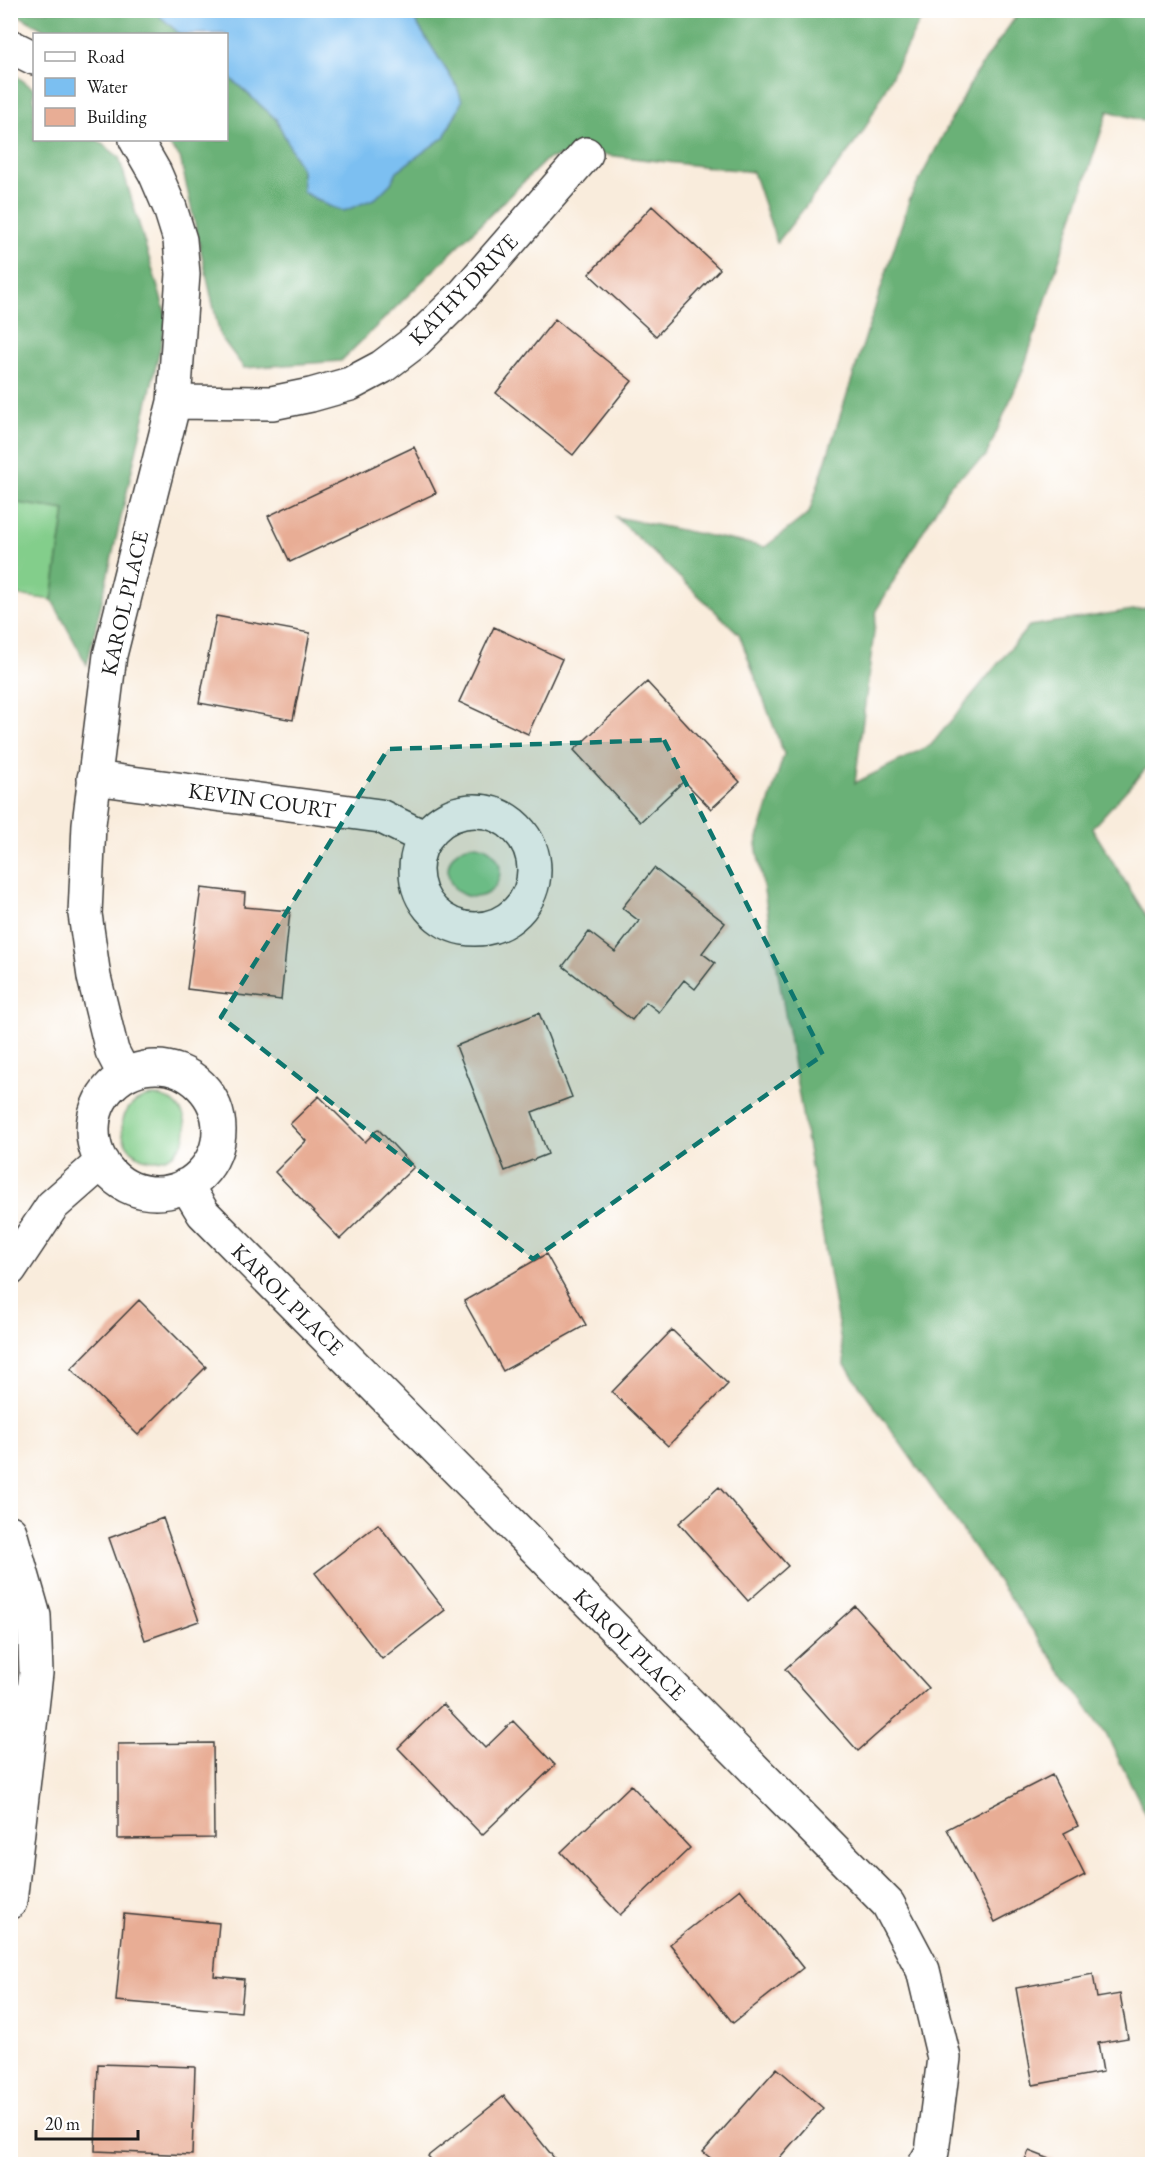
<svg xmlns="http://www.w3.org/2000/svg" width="1163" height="2175" viewBox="0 0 1163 2175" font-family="'EB Garamond',serif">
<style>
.green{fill:#83ce8b;stroke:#507554;stroke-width:1.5}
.forest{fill:#6ab177;stroke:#43664a;stroke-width:1.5}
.water{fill:#7bbff1;stroke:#4c6e86;stroke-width:1.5}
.building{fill:#e8ad95}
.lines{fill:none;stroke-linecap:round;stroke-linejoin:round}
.minor-casing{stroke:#3d3b39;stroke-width:36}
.minor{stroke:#fff;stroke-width:33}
.marked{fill:#0f766e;fill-opacity:0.2;stroke:#0f766e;stroke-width:4.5;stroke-dasharray:12 8;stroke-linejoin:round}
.labels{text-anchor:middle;stroke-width:4.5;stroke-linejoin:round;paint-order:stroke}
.street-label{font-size:22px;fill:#1c1c1c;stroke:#fff}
</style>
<rect width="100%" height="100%" fill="#fff"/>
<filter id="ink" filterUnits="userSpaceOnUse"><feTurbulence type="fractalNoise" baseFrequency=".0167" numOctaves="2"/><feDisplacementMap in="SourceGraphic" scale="12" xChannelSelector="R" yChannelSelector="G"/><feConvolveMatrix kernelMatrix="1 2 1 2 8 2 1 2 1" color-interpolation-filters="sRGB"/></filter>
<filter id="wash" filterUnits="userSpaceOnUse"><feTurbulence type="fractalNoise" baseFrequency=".008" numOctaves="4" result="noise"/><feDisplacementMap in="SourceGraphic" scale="24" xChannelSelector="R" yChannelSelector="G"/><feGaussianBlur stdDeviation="1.35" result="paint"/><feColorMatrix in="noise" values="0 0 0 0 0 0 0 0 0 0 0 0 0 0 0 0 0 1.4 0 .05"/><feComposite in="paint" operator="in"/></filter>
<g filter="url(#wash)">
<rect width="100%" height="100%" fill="#f9ecdc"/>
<path class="green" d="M11 502 65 509 52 600 11 594Z
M448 871a26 26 0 1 1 52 0a26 26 0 1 1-52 0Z
M122 1128a32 32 0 1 1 64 0a32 32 0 1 1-64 0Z"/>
<path class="forest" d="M11 11H154L180 34H51Z
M409 11H925L862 134 777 243 753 172 580 152 547 159 341 361 244 368 220 336 180 157 164 140H226L227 75 276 119 302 171 304 192 391 183 397 171 444 137 458 110 457 87Z
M1020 11H1152V123L1108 111 1022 373 986 456 951 484 877 609 855 783 931 745 1029 626 1152 607V762L1092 828 1152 925V1826L1106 1734 845 1365 756 844 784 754 739 634 616 517 765 547 809 513 910 198 976 73Z
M10 71 34 89V140H97L119 157 167 318 87 665 52 600 65 510 11 502Z"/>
<path class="water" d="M154 11H409L457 87 462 101 444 137 397 171 391 183 376 198 344 211 329 206 303 192 302 171 276 119 227 75 226 34H180Z"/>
<g id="blocks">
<path class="building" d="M652 206 720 269 656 336 589 274Z
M555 319 632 381 573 455 496 393Z
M414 447 436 493 290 562 268 516Z
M216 616 310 633 293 720 199 703Z
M494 627 562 659 528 734 459 702Z
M647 682 740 782 711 809 684 781 640 822 574 750Z
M654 868 725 923 702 953 715 963 695 989 684 980 659 1012 646 1002 632 1020 563 966 589 932 615 952 639 921 622 908Z
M201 888 245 893 244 907 290 911 281 1000 187 989Z
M539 1013 572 1097 532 1112 548 1154 505 1171 456 1046Z
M319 1096 365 1142 378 1129 414 1167 340 1239 275 1172 306 1141 290 1124Z
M546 1254 586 1325 503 1371 464 1301Z
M139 1300 206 1367 138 1435 71 1369Z
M672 1330 728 1384 668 1446 612 1392Z
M719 1487 788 1566 748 1601 679 1523Z
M163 1518 199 1621 145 1640 109 1538Z
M378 1524 445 1610 382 1659 315 1573Z
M855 1606 929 1688 858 1751 785 1669Z
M443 1704 485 1748 513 1721 555 1765 482 1835 398 1748Z
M213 1743 214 1838 118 1839V1744Z
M1052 1775 1078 1826 1064 1833 1085 1875 995 1922 947 1829Z
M631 1785 690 1848 620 1915 561 1852Z
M740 1889 803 1968 733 2023 670 1944Z
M124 1914 219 1923 214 1976 244 1979 241 2012 116 2001Z
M1093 1974 1097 1998 1120 1994 1128 2038 1098 2043 1103 2072 1033 2085 1016 1988Z
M98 2064 195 2067 192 2155 95 2151Z
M777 2068 823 2108 774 2164H718L703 2152Z
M504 2096 559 2164H435L428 2156Z
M1029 2151 1063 2164H1023Z"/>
</g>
</g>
<g filter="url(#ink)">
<use href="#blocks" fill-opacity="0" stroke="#3d3b39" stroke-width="1.5"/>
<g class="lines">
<g class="minor-casing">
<path id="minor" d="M10 46 34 58
M174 402 272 403 311 395 350 384 382 367 415 342 463 295 586 154
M94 778 380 816 425 838
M416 870a59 59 0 1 1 118 0a59 59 0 1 1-118 0Z
M93 1130a63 63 0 1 1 126 0a63 63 0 1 1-126 0Z
M124 1074 112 1051 94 977 85 914 89 824 110 655 174 402 183 274 180 240 170 208 155 173 136 140
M186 1185 203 1213 888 1904 923 1970 944 2058 932 2152 925 2164
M10 1269 52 1206 102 1162
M10 1532 34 1616 36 1673 10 1902"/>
</g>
<use href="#minor" class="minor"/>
</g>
</g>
<path class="marked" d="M664 740 823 1055 533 1259 221 1017 388 749Z"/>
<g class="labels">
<g class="street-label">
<text transform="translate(463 289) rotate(-46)" y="8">KATHY DRIVE</text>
<text transform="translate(124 603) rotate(-77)" y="8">KAROL PLACE</text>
<text transform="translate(262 800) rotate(8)" y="8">KEVIN COURT</text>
<text transform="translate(288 1299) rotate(45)" y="8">KAROL PLACE</text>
<text transform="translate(630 1644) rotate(45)" y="8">KAROL PLACE</text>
</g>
</g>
<rect width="1163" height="2175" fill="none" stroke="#fff" stroke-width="36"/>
<rect x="33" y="33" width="195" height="108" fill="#ffffff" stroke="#a4a4a4" stroke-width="1.5"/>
<rect x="45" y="52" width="30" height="9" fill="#ffffff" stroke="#a4a4a4" stroke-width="1.5"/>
<text x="87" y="63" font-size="18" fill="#1c1c1c">Road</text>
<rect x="45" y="78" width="30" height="18" fill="#7bbff1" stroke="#a4a4a4" stroke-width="1.5"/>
<text x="87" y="93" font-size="18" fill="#1c1c1c">Water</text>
<rect x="45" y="108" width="30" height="18" fill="#e8ad95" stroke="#a4a4a4" stroke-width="1.5"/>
<text x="87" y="123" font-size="18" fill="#1c1c1c">Building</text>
<path d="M36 2130v9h102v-9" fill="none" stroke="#1c1c1c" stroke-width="3"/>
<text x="45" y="2130" font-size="18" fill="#1c1c1c" stroke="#ffffff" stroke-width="4.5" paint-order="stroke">20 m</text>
</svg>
